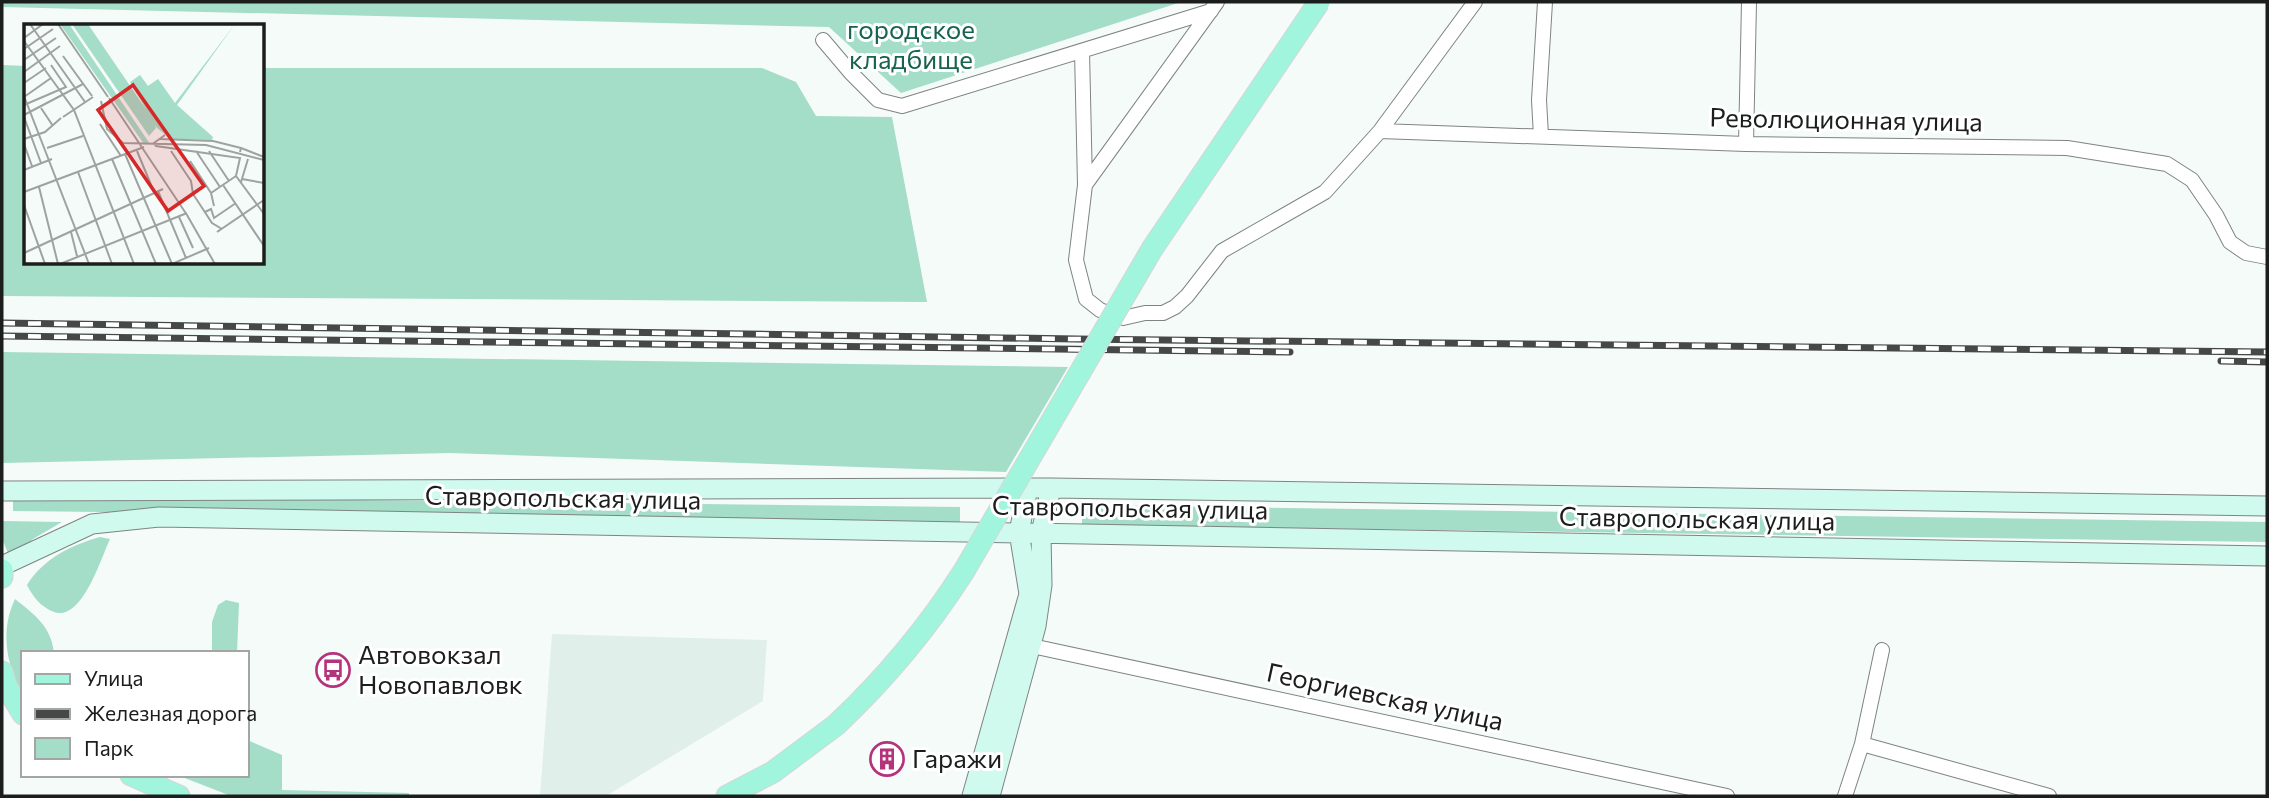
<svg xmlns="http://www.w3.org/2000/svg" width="2269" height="798" viewBox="0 0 2269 798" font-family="Commissioner,sans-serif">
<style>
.built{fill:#e1efea}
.green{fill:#a4ddc8}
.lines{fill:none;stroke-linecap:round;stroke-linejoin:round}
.street-casing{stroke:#7f8482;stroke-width:16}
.secondary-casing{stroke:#7f8482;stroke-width:21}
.primary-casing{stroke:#d6d6d6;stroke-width:23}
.street{stroke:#fff;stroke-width:14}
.secondary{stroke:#d0faee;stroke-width:19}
.primary{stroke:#a0f5dc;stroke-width:21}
.rail-casing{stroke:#454847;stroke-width:7}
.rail{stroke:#fff;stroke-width:4.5;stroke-dasharray:13;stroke-linecap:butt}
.primary-bridge-casing{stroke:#d6d6d6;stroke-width:23;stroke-linecap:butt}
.primary-bridge{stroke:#a0f5dc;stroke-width:21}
.labels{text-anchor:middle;stroke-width:6;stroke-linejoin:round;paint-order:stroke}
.park-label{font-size:26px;fill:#17634f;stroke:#fff}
.street-label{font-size:26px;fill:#1c1e1d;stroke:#fff}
.poi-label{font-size:26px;fill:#1c1e1d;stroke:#fff;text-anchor:start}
.inset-road{fill:none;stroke:#9ea3a1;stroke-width:2}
.view{fill:#d62828;fill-opacity:0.15;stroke:#d62828;stroke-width:3.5}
.inset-edge{fill:none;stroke:#1c1e1d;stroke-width:3.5}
</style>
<rect width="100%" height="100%" fill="#f5fbf9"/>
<path class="built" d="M552 634 767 640 763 701 606 796H540Z"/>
<path class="green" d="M2 2H1181L901 93 829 27 2 7Z
M2 65 26 66V262H262L263 68H762L796 82 816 116 892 117 927 302 2 296Z
M2 352 1068 367 1006 472 450 453 2 463Z
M13 496 960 507V522L13 511Z
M1082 505 2267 522V542L1082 525Z
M2 521 62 522 33 539 11 560 2 539Z
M100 537 110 539C101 558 82 622 54 612 41 607 33 597 27 585 43 559 71 545 100 537Z
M15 599C35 615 51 626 54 653H23V695C6 665 0 631 15 599Z
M226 600 239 603 237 653H212V622L218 605Z
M247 740 282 755V790L409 793V796H231L177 775H247Z"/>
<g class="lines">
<g class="street-casing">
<path id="street" d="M823 40 851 73 878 100 902 106 1211 11
M1082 51 1085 185 1076 260 1086 299 1100 310 1123 318 1145 313H1163L1175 307 1187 296 1222 251 1325 192 1380 131 1475 2
M1380 131 1746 144 2067 148 2167 164 2192 180 2216 215 2230 242 2246 253 2267 257
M1541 136 1539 100 1545 2
M1746 144 1749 2
M1085 185 1217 2
M1032 646 1727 796
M1862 744 2049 796
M1845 796 1862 744 1882 650"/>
</g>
<g class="secondary-casing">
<path id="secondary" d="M2 491 1051 488 2267 506
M2 566 92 524 159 517 2267 556
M972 796 1029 594 1019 532 1028 488
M990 796 1036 626 1042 585 1041 533 1051 488"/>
</g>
<g class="primary-casing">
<path id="primary" d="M2 570V577
M2 672 6 686 23 714
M131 775 179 796
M727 796 773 772 836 725"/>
</g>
<use href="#street" class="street"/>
<use href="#secondary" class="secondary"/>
<use href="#primary" class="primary"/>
<g class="rail-casing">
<path id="rail" d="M2 323 1076 339 2267 352
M2 336 1290 352
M2221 361 2267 362"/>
</g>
<use href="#rail" class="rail"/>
<g class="primary-bridge-casing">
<path id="primary-bridge" d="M836 725C886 678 927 629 964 571L1152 249 1319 2"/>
</g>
<use href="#primary-bridge" class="primary-bridge"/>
</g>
<defs>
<g id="bus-ring" transform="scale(1.75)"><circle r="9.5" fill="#fff" stroke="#b5337c" stroke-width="1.5"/><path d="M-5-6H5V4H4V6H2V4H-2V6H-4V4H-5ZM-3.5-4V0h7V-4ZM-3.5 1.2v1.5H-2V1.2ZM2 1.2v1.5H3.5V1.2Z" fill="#b5337c"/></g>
<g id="building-ring" transform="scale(1.75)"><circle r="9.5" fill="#fff" stroke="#b5337c" stroke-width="1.5"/><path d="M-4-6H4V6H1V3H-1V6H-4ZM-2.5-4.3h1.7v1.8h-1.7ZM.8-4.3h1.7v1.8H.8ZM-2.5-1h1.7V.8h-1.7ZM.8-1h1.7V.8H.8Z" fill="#b5337c"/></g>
</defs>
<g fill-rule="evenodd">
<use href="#bus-ring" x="333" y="670"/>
<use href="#building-ring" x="887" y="759"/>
</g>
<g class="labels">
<g class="park-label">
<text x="911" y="39">городское<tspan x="911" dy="30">кладбище</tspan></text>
</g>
<g class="street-label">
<text transform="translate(1846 120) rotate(1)" y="9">Революционная улица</text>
<text transform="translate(563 498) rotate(1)" y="9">Ставропольская улица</text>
<text transform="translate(1130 508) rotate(1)" y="9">Ставропольская улица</text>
<text transform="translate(1697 519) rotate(1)" y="9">Ставропольская улица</text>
<text transform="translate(1385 697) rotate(12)" y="9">Георгиевская улица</text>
</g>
<g class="poi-label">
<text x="358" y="664">Автовокзал<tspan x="358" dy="30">Новопавловк</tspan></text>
<text x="912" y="768">Гаражи</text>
</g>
</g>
<g transform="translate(24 24)">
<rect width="240" height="240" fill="#f5fbf9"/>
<path d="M36 0H45L126 120H120ZM48 0H64L72 12 130 97 132 104 125 112ZM211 0 153 81 189 113 188 116 147 115 133 104 106 58 116 51 124 62 134 55 151 79Z" fill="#a4ddc8"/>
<path class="inset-road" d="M6 0 61 78M34 0 84 73M0 14 19 0M0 17 50 86 110 240M0 25 29 5M39 32 68 72M0 36 32 14M0 48 36 22M0 59 22 44M0 72 65 240M0 73 27 54M85 74 163 191M77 77 83 105 99 119 182 121 240 136M0 81 42 63 27 41M17 84 29 102M0 91 59 60M0 93 17 139M39 93 69 73M76 100 97 132M141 111 130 119 132 122 216 134 212 152 187 169M0 115 21 108 37 94M136 115 189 117 217 124 216 128M0 120 8 142M23 124 59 112M217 124 240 133M113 127 130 168M147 127 167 157 169 170 188 199 198 205M172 127 196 163M185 127 205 157M101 130 148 240 185 224M88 135 132 240M166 137 187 169 190 182M0 146 28 135M54 148 88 240M212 152 240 190M218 155 240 159M217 158 224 135M199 161 240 222M15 163 34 240M134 167 162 234M0 168 120 123M0 181 21 240M181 188 187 185 190 194 212 179M163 191 191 240M155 193 169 224M47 208 53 232M193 208 240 176M0 229 139 165M36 240 163 189"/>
<path class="view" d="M109 61 180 162 144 187 74 86Z"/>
<rect width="240" height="240" class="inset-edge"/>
</g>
<rect width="2269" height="798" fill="none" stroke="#1c1e1d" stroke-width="7"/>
<rect x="21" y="651" width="228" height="126" fill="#ffffff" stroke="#a4a5a5" stroke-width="2"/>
<rect x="35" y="674" width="35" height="10" fill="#a0f5dc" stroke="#a4a5a5" stroke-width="2"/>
<text x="84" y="686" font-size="21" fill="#1c1e1d">Улица</text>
<rect x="35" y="709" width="35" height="10" fill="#454847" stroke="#a4a5a5" stroke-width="2"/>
<text x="84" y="721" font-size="21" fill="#1c1e1d">Железная дорога</text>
<rect x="35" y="738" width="35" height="21" fill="#a4ddc8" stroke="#a4a5a5" stroke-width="2"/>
<text x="84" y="756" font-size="21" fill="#1c1e1d">Парк</text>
</svg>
